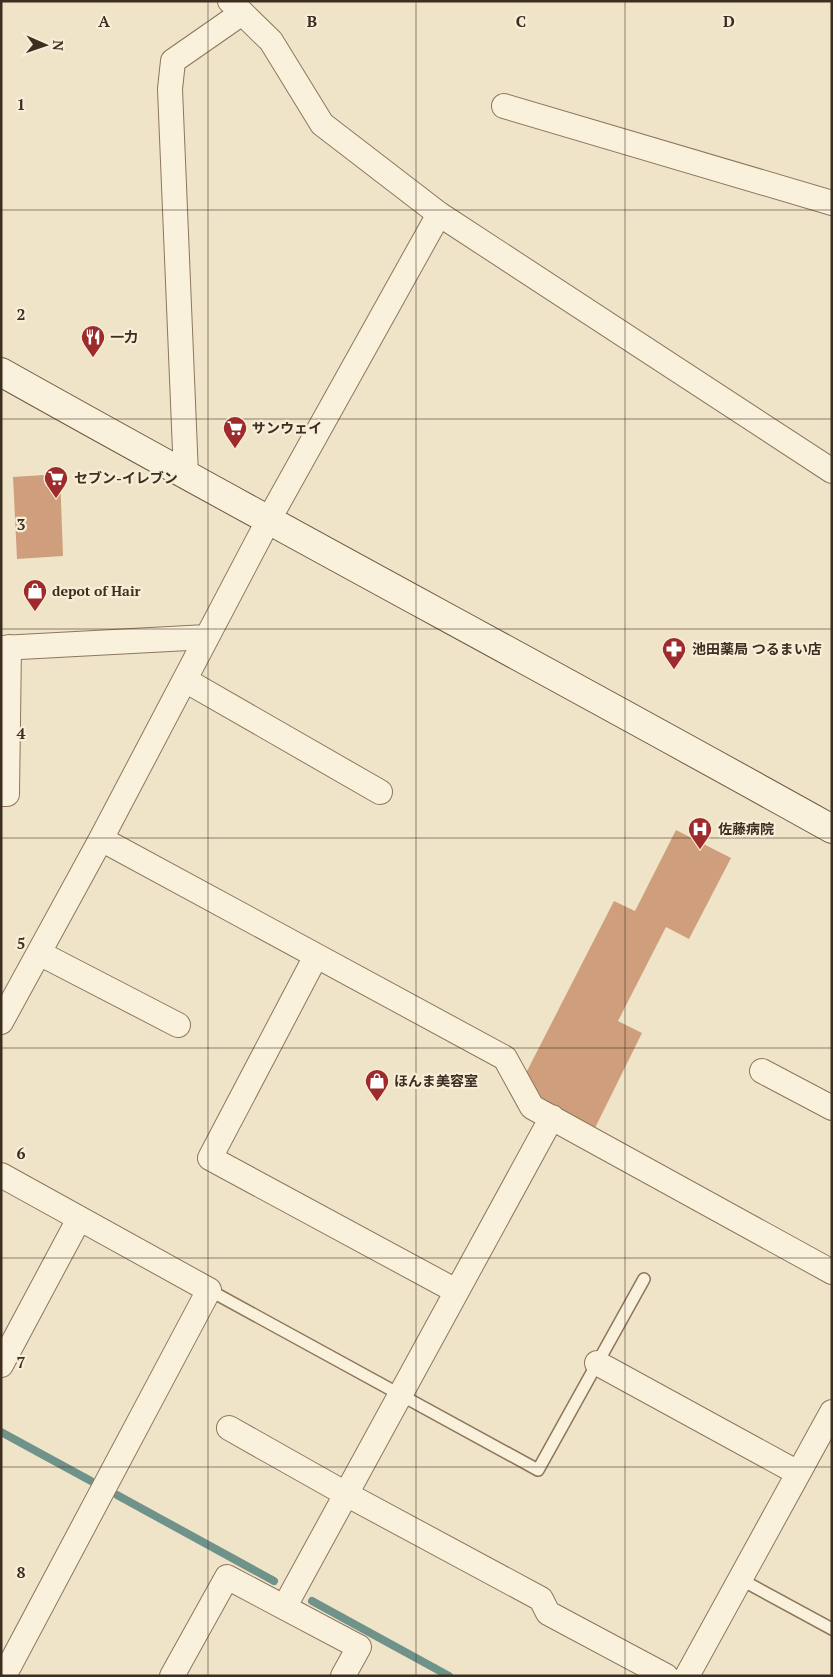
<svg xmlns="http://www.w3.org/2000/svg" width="833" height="1677" viewBox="0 0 833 1677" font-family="'PT Serif','Noto Sans JP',serif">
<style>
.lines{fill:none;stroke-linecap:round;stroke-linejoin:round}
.stream{stroke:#6f938a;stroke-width:8}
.building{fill:#cf9f7d}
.lane-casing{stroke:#8d765c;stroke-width:14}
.street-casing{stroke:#8d765c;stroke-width:26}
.secondary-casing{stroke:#6f573f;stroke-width:30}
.lane{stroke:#faf1dc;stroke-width:11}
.street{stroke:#faf1dc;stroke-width:24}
.secondary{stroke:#faf1dc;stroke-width:28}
.grid{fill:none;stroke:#3d2e20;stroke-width:1;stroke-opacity:0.55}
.labels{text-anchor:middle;stroke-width:4.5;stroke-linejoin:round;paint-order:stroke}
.poi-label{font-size:14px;font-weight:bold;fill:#3d2e20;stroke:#f7eed8;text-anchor:start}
.grid-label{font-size:16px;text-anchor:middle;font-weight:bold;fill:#3d2e20;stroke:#f7eed8;stroke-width:4.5;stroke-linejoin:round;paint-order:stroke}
</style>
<rect width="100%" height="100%" fill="#f0e4c8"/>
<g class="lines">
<path class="stream" d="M1 1432 91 1481
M117 1495 274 1581
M312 1601 449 1676"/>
</g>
<path class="building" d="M60 474 63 556 17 559 13 477Z
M676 830 731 858 689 939 666 927 618 1021 642 1033 595 1128 536 1098 526 1073 614 901 635 911Z"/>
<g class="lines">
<g class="lane-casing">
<path id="lane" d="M209 1290 538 1470 644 1279
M740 1579 832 1629"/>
</g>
<g class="street-casing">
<path id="street" d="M230 1 271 41 322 124 439 214 832 471
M504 106 832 203
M186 475 170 89 173 61 242 13
M1 648 207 637
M185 680 380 792
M1 794H7L9 647
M101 839 505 1058 532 1107 832 1272
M39 953 178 1025
M316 956 210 1158 456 1291
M1 1022 101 839 268 521 439 214
M762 1071 832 1108
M1 1175 209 1290 4 1676
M597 1363 798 1473
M1 1365 79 1219
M229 1428 346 1494 541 1599 548 1613 666 1676
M285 1606 552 1117
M172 1676 227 1577 359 1647 343 1676
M687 1676 832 1412"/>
</g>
<g class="secondary-casing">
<path id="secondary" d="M1 372C277 527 556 675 832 829"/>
</g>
<use href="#lane" class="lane"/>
<use href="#street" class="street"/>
<use href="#secondary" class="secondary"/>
</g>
<path class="grid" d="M208 1V1676M416 1V1676M625 1V1676M1 210H832M1 419H832M1 629H832M1 838H832M1 1048H832M1 1258H832M1 1467H832"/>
<defs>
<g id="restaurant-pin" transform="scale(1.25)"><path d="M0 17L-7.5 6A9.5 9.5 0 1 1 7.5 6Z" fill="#9e2a2b" stroke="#f7eed8"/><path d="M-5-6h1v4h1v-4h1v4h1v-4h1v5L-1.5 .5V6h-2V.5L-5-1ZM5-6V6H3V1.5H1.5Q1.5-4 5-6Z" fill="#fff"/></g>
<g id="supermarket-pin" transform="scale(1.25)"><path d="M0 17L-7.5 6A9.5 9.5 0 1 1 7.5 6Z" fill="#9e2a2b" stroke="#f7eed8"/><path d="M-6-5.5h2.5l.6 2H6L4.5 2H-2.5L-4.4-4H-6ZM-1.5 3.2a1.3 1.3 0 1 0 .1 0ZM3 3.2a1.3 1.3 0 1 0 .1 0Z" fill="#fff"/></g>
<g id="shop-pin" transform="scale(1.25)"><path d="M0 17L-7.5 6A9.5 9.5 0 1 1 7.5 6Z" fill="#9e2a2b" stroke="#f7eed8"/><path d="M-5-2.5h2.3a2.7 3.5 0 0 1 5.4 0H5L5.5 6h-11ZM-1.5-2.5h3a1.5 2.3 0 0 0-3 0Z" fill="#fff"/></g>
<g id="pharmacy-pin" transform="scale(1.25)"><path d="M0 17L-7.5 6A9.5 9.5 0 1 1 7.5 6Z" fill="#9e2a2b" stroke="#f7eed8"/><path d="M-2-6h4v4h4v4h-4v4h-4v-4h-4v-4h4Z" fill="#fff"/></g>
<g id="hospital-pin" transform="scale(1.25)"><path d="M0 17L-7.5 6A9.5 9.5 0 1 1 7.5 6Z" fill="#9e2a2b" stroke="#f7eed8"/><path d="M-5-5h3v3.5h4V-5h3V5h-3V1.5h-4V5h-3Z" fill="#fff"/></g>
</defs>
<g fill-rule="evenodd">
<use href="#restaurant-pin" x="93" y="337"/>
<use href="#supermarket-pin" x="235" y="428"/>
<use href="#supermarket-pin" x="56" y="478"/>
<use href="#shop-pin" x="35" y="591"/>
<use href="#pharmacy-pin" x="674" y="649"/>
<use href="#hospital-pin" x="700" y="829"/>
<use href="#shop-pin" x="377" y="1081"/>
</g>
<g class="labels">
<g class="poi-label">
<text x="110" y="342">一力</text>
<text x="252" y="433">サンウェイ</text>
<text x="74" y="483">セブン-イレブン</text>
<text x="52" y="596">depot of Hair</text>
<text x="692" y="654">池田薬局 つるまい店</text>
<text x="718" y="834">佐藤病院</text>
<text x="394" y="1086">ほんま美容室</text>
</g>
</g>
<g class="grid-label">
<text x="104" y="27">A</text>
<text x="312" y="27">B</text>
<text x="521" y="27">C</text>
<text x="729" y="27">D</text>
<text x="21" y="110">1</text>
<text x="21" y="320">2</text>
<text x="21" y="530">3</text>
<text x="21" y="739">4</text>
<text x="21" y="949">5</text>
<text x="21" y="1159">6</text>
<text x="21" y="1368">7</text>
<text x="21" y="1578">8</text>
</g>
<rect width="833" height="1677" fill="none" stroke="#3d2e20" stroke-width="5"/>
<g transform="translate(45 45) rotate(92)" stroke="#f7eed8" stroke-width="4" paint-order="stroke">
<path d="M0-4L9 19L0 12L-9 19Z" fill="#3d2e20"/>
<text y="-8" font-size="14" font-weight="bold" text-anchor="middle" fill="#3d2e20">N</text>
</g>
</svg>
